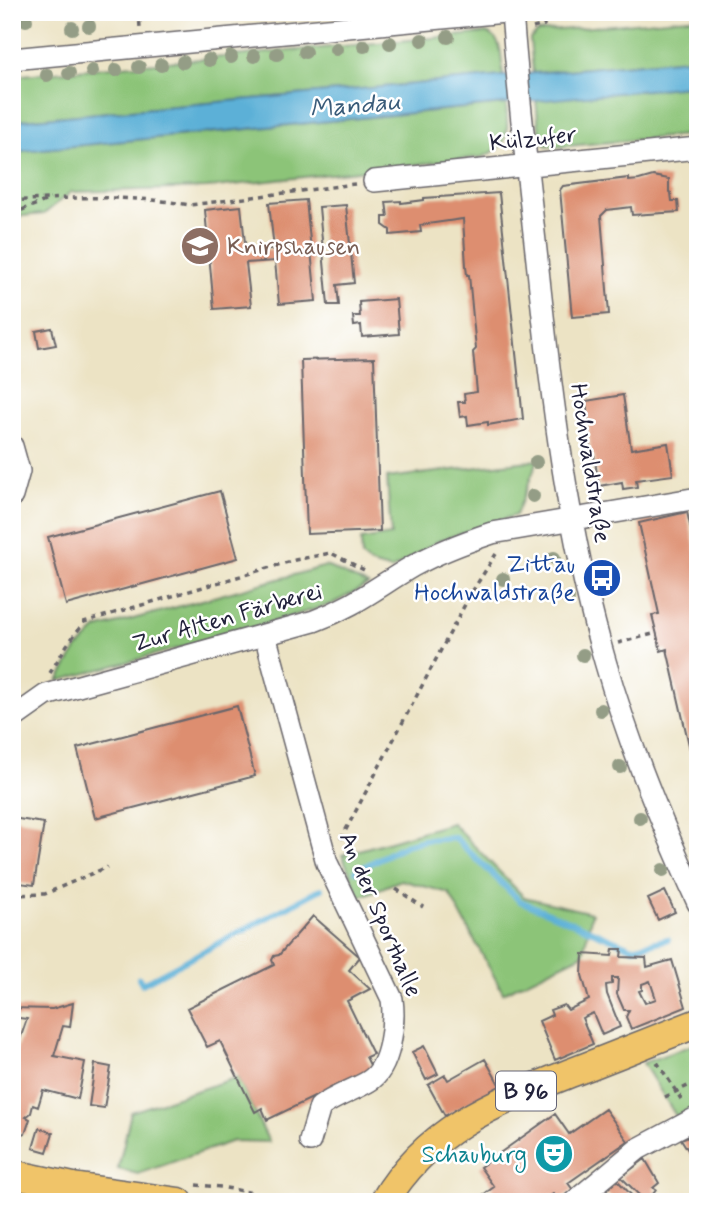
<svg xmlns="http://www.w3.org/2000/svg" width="710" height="1214" viewBox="0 0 710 1214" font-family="Mynerve,sans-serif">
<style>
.green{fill:#8cc478;stroke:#57735a;stroke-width:2}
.water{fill:#5bb0d7;stroke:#3e6989;stroke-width:2}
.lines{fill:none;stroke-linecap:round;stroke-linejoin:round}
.stream{stroke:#5bb0d7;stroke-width:6}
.building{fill:#dd8e6f;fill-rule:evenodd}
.minor-casing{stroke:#69666b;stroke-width:24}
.major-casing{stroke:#69666b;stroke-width:31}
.path{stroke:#69666b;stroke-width:3.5;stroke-dasharray:5 5;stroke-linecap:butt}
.minor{stroke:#fff;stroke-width:21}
.major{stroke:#f0c469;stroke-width:28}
.tree{fill:#949d86}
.labels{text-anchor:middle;stroke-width:5;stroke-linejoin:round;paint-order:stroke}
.shield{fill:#fff;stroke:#646476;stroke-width:2}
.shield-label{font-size:23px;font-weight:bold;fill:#22223b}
.street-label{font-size:24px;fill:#22223b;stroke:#fff}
.education-label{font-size:24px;fill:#785e54;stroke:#fff;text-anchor:start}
.transit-label{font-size:24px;fill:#164399;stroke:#fff;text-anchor:end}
.culture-label{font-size:24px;fill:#0d838f;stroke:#fff;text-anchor:end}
.water-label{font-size:26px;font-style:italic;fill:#395b79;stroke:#fff}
</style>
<rect width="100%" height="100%" fill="#fff"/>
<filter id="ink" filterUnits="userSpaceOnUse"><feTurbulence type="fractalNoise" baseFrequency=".0143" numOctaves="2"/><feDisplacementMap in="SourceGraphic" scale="14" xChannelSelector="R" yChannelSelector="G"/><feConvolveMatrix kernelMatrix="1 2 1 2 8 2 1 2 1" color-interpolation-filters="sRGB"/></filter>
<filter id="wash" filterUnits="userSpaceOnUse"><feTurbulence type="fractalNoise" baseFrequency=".00686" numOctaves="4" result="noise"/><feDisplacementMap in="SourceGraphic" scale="28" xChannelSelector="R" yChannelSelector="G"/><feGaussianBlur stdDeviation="1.57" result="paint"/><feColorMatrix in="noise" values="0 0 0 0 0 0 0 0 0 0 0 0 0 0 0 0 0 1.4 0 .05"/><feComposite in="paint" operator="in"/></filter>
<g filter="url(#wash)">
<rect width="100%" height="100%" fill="#ece3c4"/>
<path class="green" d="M698 17V58L533 73 530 39 538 32Z
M487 33C504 39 501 61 503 76L12 121V76Z
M698 85V134L557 147 545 145 540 138 536 100Z
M506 104C508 132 511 146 482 157L207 188 71 192 44 214 12 217V152Z
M538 460 516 515 438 541 391 570 371 564 362 557 361 540 391 535 387 478Z
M326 566 368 585 332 604 245 630 58 681 77 649 97 629Z
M452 823 524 897 592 913 583 954 503 993 449 893 401 880 360 897 342 855Z
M698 1043V1106L676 1116 643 1063Z
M238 1077 269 1142 233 1141 138 1174 118 1169 131 1112Z"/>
<path class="water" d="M698 58V85L12 152V121Z"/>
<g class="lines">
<path class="stream" d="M356 871 405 845 424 840 455 838 520 901 633 948 668 939
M139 978 142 984 321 889"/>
</g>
<g id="blocks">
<path class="building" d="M653 176 669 179V192L671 193 672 201H678L679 212 632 215 631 207 607 210 601 216 609 314 572 317 560 190 563 186 629 178V181L639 180Z
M499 193 523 419 488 425V422L468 425 467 416 460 417 458 402H465L464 394 477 392 473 352 476 349 469 275H467L466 266 463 219 420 225 421 232 390 235V230L383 225V217H388L386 202 401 201V203L424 200V198Z
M306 200 316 301 279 304 275 261 246 263 251 306 214 309 205 210 241 206 246 252 274 249 269 203Z
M346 205 354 283 337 285 339 305H328L319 207Z
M396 299 399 334 362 337 361 325 354 326 353 316H360L359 302Z
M52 328 56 345 39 348 36 331Z
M374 358 380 531 307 534 301 360Z
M623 395 631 449 668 443 673 475 636 480 637 487 623 489 622 482 599 486 594 455H591L586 401Z
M220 491 238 558 66 605 48 537Z
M687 512 698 560 697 780 667 649 661 651 652 615 659 614 639 523Z
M237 706 255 776 95 818 77 748Z
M12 818 44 823 34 885 12 882Z
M665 891 675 912 658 920 648 899Z
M313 916 360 957 349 970 370 989 347 1001 373 1054 366 1057 372 1069 267 1120 262 1108 255 1112 220 1041 207 1047 187 1008 274 965 272 960 274 956 279 955Z
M613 949H622L621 957 646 958 647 967 672 960 686 1007 631 1029 626 1017 629 1010H624L617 994 618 978H612V984L606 985 607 994 620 1027 602 1035 593 1013 582 1018 593 1044 555 1060 539 1021 552 1015 550 1010 564 1005 568 1010 589 1000 582 975 583 954 612 956ZM650 981 656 999 645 1003 639 991 642 990V984Z
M73 1003 70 1027 63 1026 54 1056 85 1062 78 1099 43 1090 38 1107 33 1105 31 1113 26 1117 30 1119 25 1134 12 1130V1062L27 1019 12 1017V1008L52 1009Z
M424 1046 438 1074 426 1080 412 1052Z
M485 1059 500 1086 445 1116 428 1085 445 1075 448 1080Z
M95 1064 111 1067 104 1108 89 1106Z
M605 1109 628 1141 568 1183 573 1190 558 1201 553 1194 543 1202H473L494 1187 480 1167 555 1114 569 1134Z
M39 1128 53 1133 47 1152 33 1148Z
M698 1132V1166L681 1139Z
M645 1159 659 1183 653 1188 656 1190 653 1194 645 1201 621 1177Z
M617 1180 638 1202H616L605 1191Z"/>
</g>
</g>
<g filter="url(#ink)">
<use href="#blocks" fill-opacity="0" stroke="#69666b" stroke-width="2"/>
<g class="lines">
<g class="minor-casing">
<path id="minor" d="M512 12C518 95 528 177 537 260 551 395 567 531 605 661 629 745 662 824 698 903
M12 59 505 12
M374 181 698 148
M12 446 19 471 12 496
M265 635 327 863 392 999C395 1022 391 1068 369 1081 354 1090 335 1096 320 1107L310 1141
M12 719 46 695 314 621C355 606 377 587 413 566 438 552 465 542 492 533L698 498
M574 1202 638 1149 698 1117"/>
</g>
<g class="major-casing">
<path id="major" d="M12 1174 73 1187 179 1202
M384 1202C428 1127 497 1102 573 1072 615 1056 656 1039 698 1023"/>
</g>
<path class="path" d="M139 12 140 28
M533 28 544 25 543 12
M12 201C69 197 134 195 190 205L355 184
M12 212 22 210 50 199
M618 643 657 633
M50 673 67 645 84 622 295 560 331 553 368 572
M341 839 470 595 496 554
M396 889 423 907
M12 895 45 894 107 867
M657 1062 683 1102
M665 1097 698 1081
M196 1185 221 1187 301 1202
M352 1202 362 1195"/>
<use href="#minor" class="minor"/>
<use href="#major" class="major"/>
</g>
<g class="tree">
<circle cx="26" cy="20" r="7"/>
<circle cx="89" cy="26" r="7"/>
<circle cx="72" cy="28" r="7"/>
<circle cx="448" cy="37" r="7"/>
<circle cx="422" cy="40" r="7"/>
<circle cx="390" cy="43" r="7"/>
<circle cx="364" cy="46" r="7"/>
<circle cx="336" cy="49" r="7"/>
<circle cx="305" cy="52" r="7"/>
<circle cx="277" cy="54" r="7"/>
<circle cx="254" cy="56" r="7"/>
<circle cx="231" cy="57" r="7"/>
<circle cx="209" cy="60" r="7"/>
<circle cx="183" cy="62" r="7"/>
<circle cx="161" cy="65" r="7"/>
<circle cx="139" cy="67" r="7"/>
<circle cx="116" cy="70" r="7"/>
<circle cx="92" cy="71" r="7"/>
<circle cx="69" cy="73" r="7"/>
<circle cx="47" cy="75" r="7"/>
<circle cx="536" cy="462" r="7"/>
<circle cx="533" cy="496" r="7"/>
<circle cx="554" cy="558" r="7"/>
<circle cx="503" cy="579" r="7"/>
<circle cx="568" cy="599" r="7"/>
<circle cx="583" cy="655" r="7"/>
<circle cx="601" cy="710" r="7"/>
<circle cx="620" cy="767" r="7"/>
<circle cx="640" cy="818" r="7"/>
<circle cx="663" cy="870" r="7"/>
</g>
</g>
<defs>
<g id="school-disc" transform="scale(2.0125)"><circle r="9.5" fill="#8d6e63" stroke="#fff"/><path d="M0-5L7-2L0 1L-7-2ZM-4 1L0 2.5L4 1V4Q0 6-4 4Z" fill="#fff"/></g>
<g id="bus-disc" transform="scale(2.0125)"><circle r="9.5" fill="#1a4fb4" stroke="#fff"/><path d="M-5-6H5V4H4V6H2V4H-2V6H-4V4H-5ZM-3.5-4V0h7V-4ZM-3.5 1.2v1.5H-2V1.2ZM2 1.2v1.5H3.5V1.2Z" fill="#fff"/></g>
<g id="theatre-disc" transform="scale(2.0125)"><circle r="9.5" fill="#0f9aa8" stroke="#fff"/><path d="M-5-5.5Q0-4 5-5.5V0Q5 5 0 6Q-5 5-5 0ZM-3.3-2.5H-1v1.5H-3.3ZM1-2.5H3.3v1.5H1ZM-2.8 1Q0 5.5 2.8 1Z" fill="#fff"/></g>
</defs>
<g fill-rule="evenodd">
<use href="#school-disc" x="200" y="246"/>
<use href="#bus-disc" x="602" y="578"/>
<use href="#theatre-disc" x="554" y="1154"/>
</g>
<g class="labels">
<rect class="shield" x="496" y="1071.5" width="60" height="39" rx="5"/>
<g class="shield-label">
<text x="526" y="1099">B 96</text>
</g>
<g class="street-label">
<text transform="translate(533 138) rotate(-6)" y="8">Külzufer</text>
<text transform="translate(591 463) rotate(81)" y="8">Hochwaldstraße</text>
<text transform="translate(227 617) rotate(-16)" y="8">Zur Alten Färberei</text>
<text transform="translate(381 914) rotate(67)" y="8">An der Sporthalle</text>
</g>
<g class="education-label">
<text x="227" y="254">Knirpshausen</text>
</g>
<g class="transit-label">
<text x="575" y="572">Zittau<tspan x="575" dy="28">Hochwaldstraße</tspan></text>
</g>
<g class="culture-label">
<text x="527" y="1162">Schauburg</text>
</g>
<g class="water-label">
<text transform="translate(355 104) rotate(-5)" y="9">Mandau</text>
</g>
</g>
<rect width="710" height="1214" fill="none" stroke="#fff" stroke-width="42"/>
</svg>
